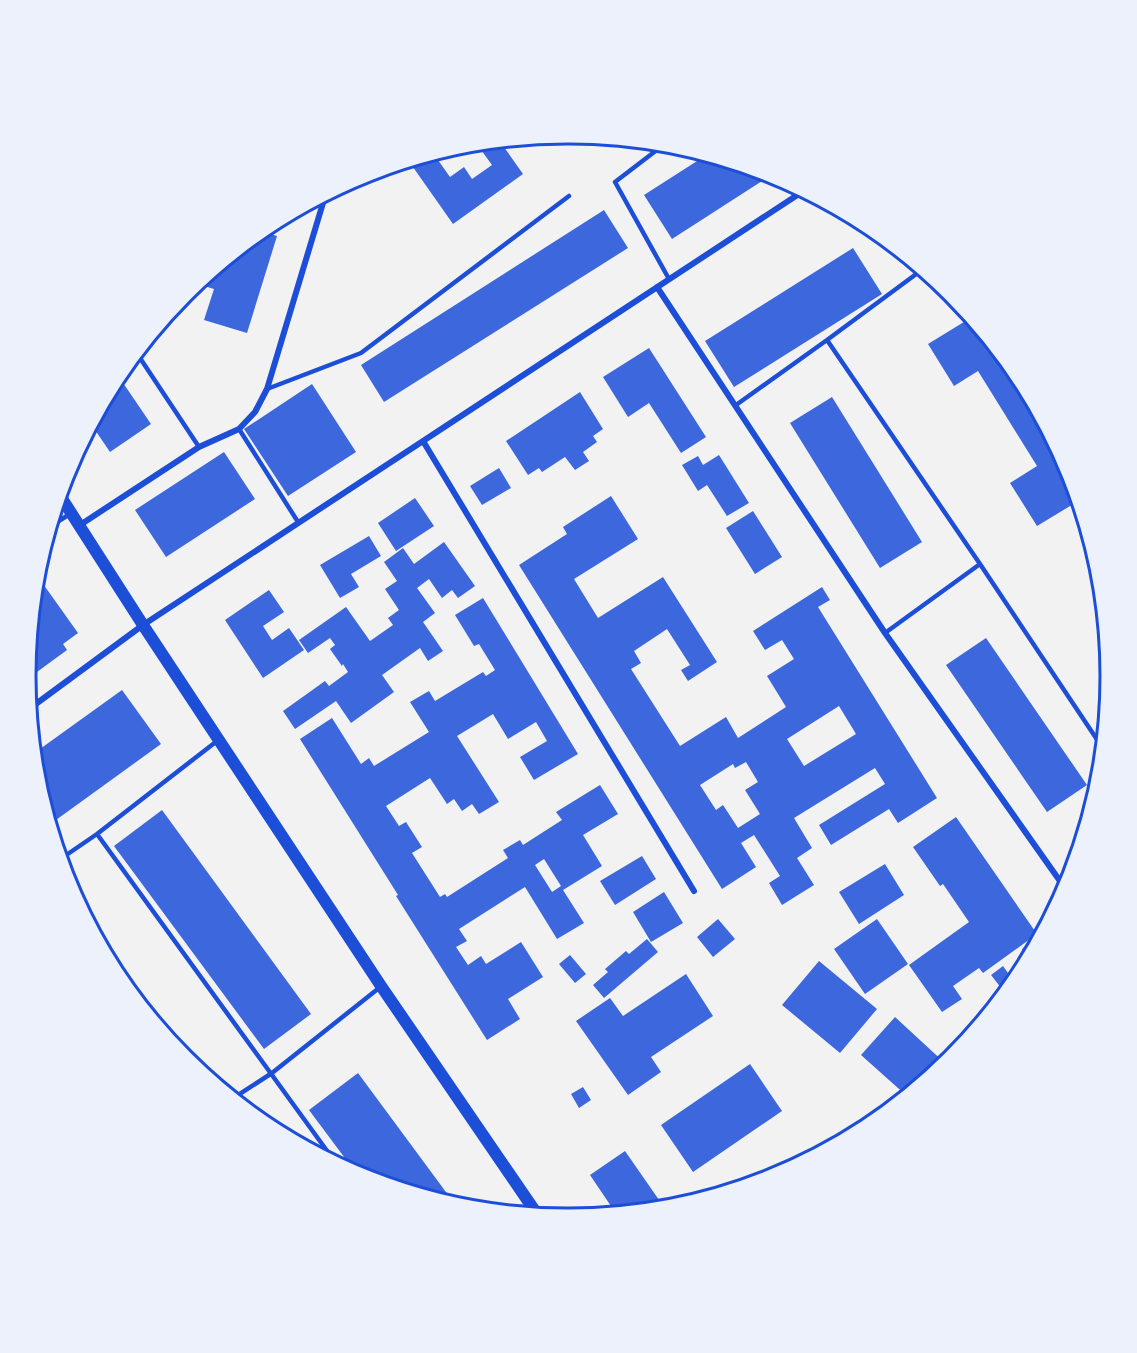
<svg xmlns="http://www.w3.org/2000/svg" width="1137" height="1353" viewBox="0 0 1137 1353" font-family="'Fira Sans Condensed',sans-serif">
<style>
.building{fill:#3d67dc;fill-rule:evenodd}
.lines{fill:none;stroke-linecap:round;stroke-linejoin:round}
.service{stroke:#1d4ed8;stroke-width:4.5}
.minor{stroke:#1d4ed8;stroke-width:6}
.secondary{stroke:#1d4ed8;stroke-width:12}
.rim{fill:none;stroke:#1d4ed8;stroke-width:3}
</style>
<rect width="100%" height="100%" fill="#f2f2f2"/>
<path class="building" d="M499 140 523 174 453 224 408 160 433 153 450 177 464 167 472 179 492 165 476 143Z
M708 154 773 174 672 239 644 195Z
M604 210 628 248 384 402 361 365Z
M260 231 277 236 247 333 204 320 214 289 204 286 208 274 234 252 240 254 243 244Z
M853 248 882 294 734 387 705 341Z
M186 291 177 311 171 309 185 292Z
M972 317 1020 375 1070 469 1080 500 1037 526 1010 483 1037 466 978 371 954 386 928 344Z
M649 348 706 437 681 453 649 403 628 417 603 377Z
M117 374 151 424 110 452 91 424Z
M312 384 356 452 288 496 244 429Z
M580 392 603 429 593 436 597 442 583 452 589 461 575 470 565 457 542 472 539 468 528 475 506 441Z
M832 397 922 542 880 568 790 423Z
M224 452 255 499 166 557 135 510Z
M719 455 749 503 727 516 707 485 698 491 682 465 698 456 703 465Z
M499 468 511 488 482 505 470 486Z
M611 496 638 539 574 579 598 618 663 577 717 662 688 681 681 670 690 665 667 629 634 651 641 663 631 669 680 746 726 717 738 738 786 707 767 676 794 659 782 640 765 650 753 631 822 587 830 600 818 607 937 798 898 823 889 809 831 845 819 825 885 784 875 768 794 818 812 848 797 858 814 885 782 905 769 883 780 876 754 835 741 843 756 867 722 889 519 565 567 534 563 527ZM839 706 856 734 804 766 787 739ZM746 762 758 782 745 790 760 814 738 828 723 805 716 810 700 785 733 764 735 768Z
M415 498 434 526 396 551 378 523Z
M753 511 782 557 755 574 726 528Z
M369 536 381 556 351 574 359 587 340 598 320 565Z
M444 542 475 586 458 598 452 590 442 598 429 579 417 588 435 613 423 622 443 651 428 661 420 648 382 675 394 692 351 723 336 701 295 729 283 711 325 681 329 686 348 672 343 664 342 666 330 649 335 645 330 638 308 653 299 640 346 607 370 641 393 625 388 618 399 610 385 589 397 581 384 562 403 548 414 564Z
M36 574 78 633 63 644 67 650 26 680Z
M269 590 284 612 263 626 272 640 289 628 304 650 263 678 225 620Z
M483 598 578 754 534 780 520 757 547 741 536 722 508 739 493 714 457 736 499 802 479 814 472 804 462 811 454 799 447 804 430 778 386 806 399 826 406 822 422 847 412 853 440 897 445 894 447 897 508 858 503 850 520 840 523 845 562 820 556 812 600 785 618 814 583 835 602 866 563 890 584 923 557 939 525 887 459 929 467 941 456 947 468 965 481 956 486 964 521 942 543 977 508 999 520 1019 487 1040 396 896 398 895 300 739 332 718 361 764 369 758 374 766 429 732 410 702 429 691 435 701 483 672 486 676 495 670 479 644 474 646 455 615ZM544 859 561 886 552 892 535 865Z
M986 638 1087 785 1047 812 946 665Z
M122 690 161 744 49 825 36 782 33 754Z
M162 810 311 1014 264 1049 114 846Z
M956 817 1037 934 983 973 979 968 953 986 962 999 942 1012 909 965 969 922 943 884 940 886 913 847Z
M642 856 656 879 615 905 600 881Z
M885 864 904 895 859 924 839 892Z
M664 892 683 923 651 942 633 912Z
M718 919 735 939 713 957 697 937Z
M877 919 908 964 865 994 834 949Z
M1043 935 1036 949 1030 960 1022 949Z
M647 939 658 952 604 998 593 985 608 972 605 969 626 951 629 954Z
M570 955 586 974 575 983 559 964Z
M819 961 877 1009 840 1053 782 1005Z
M1003 966 1013 980 1002 989 991 975Z
M686 974 713 1016 651 1057 661 1072 628 1095 576 1021 610 998 623 1016Z
M895 1017 947 1065 908 1097 861 1055Z
M750 1064 782 1111 693 1172 661 1125Z
M358 1073 457 1207 359 1177 309 1110Z
M583 1087 591 1100 579 1108 571 1094Z
M879 1110 885 1116 870 1128 858 1134Z
M625 1151 666 1210 617 1215 590 1175Z"/>
<g class="lines">
<path class="service" d="M666 143 615 182 669 279
M827 340 923 269
M136 352 199 447
M267 389 361 353 569 196
M736 405 827 340 980 564 1104 750
M239 429 298 522
M49 527 70 514
M885 633 980 564
M97 834 338 1166
M59 860 97 834 217 741
M232 1099 272 1073 379 988"/>
<path class="minor" d="M657 287 885 633 1067 891
M423 441 694 891
M80 525 199 447 239 429 255 412 267 389 326 193
M29 709 143 625 805 190"/>
<path class="secondary" d="M59 494 143 625 381 986 539 1217"/>
</g>
<path d="M0 0H1137V1353H0ZM36 676a532 532 0 1 1 1064 0a532 532 0 1 1-1064 0Z" fill="#edf1fc" fill-rule="evenodd"/>
<path class="rim" d="M36 676a532 532 0 1 1 1064 0a532 532 0 1 1-1064 0Z"/>
</svg>
